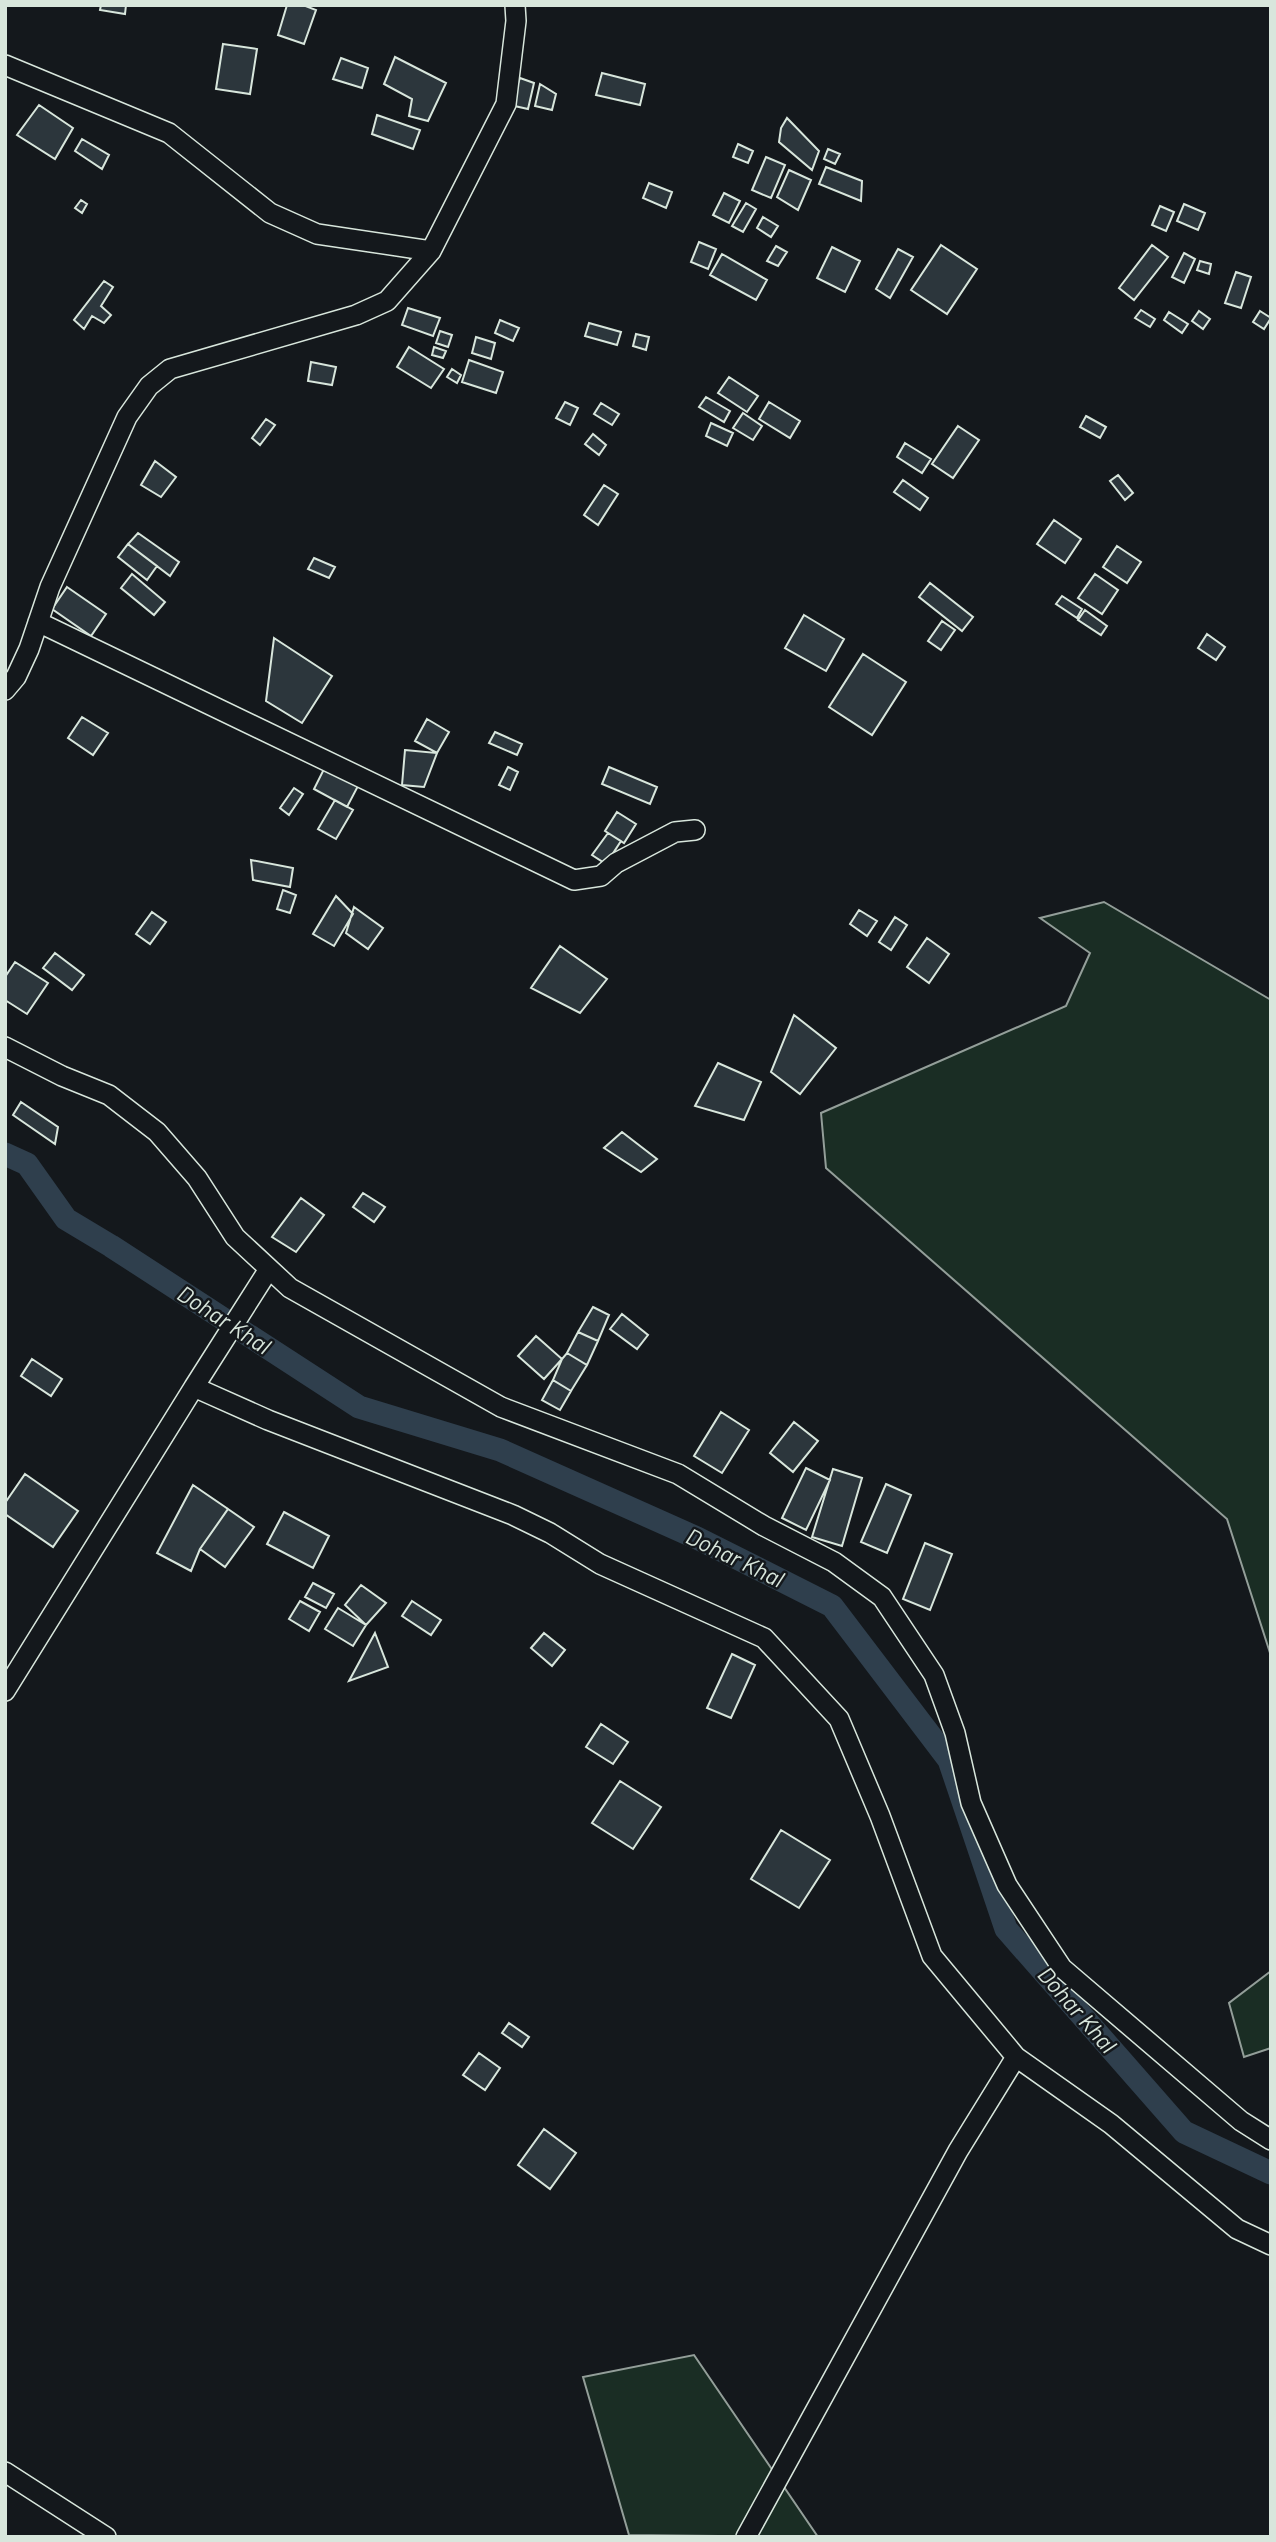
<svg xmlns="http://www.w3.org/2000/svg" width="1276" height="2542" viewBox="0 0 1276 2542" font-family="Barlow,sans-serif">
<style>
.green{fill:#1a2d24;stroke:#939e99;stroke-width:2}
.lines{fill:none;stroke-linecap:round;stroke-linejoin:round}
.canal{stroke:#2f3f4d;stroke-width:23}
.building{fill:#2c363c;stroke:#d8e6dc;stroke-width:2}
.street-casing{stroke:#d8e6dc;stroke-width:22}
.street{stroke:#14181c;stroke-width:19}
.labels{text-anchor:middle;stroke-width:5;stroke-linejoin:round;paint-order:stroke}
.water-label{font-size:23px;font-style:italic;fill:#d8e6dc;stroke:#14181c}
</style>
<rect width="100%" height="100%" fill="#14181c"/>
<path class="green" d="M1104 902 1271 1000V1656L1227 1519 826 1168 821 1113 1066 1006 1090 953 1040 918Z
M1271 1971V2048L1244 2057 1229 2003Z
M694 2355 818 2537 629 2535 583 2377Z"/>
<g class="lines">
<path class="canal" d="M5 1154 27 1164 66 1219 111 1246 359 1407 500 1450 697 1538 832 1606 949 1760 1006 1929 1184 2132 1271 2173"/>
</g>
<path class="building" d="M101 5H126L125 14 100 10Z
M287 5H303L316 10 304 44 278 35Z
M223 44 257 49 250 94 216 89Z
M395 57 446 83 428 121 409 116 412 99 384 84Z
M341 58 368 68 362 88 333 79Z
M602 73 645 84 640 105 596 95Z
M520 78 534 83 528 109 510 105Z
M540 84 556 94 552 110 535 106Z
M39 105 73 128 55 159 17 135Z
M377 115 420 130 413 149 372 134Z
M787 118 819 151 812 170 779 142 781 128Z
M82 139 109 155 102 169 75 151Z
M738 144 753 151 748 163 733 157Z
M828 149 840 154 835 164 824 159Z
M766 157 785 165 771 198 752 190Z
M826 167 862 181 861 201 819 184Z
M789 170 811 180 798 210 777 197Z
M649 183 672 192 666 208 643 198Z
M724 193 740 201 729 223 713 215Z
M81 200 87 204 82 213 75 208Z
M746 203 756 209 743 232 732 226Z
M1184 204 1205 213 1198 230 1177 221Z
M1160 206 1174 212 1166 231 1152 225Z
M763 217 778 226 771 237 757 228Z
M699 242 716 249 708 269 691 262Z
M941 245 977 269 947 314 911 290Z
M1152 245 1168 257 1134 300 1119 288Z
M776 246 787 252 778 266 767 261Z
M832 247 860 261 845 292 817 278Z
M898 249 913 257 890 298 876 289Z
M1184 253 1195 259 1184 283 1172 277Z
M722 254 767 280 756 300 710 275Z
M1200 261 1211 264 1209 274 1197 270Z
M1236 272 1251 277 1241 308 1225 303Z
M104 281 113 287 101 306 111 315 104 323 92 316 84 329 74 320Z
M408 308 440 318 433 336 402 325Z
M1141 310 1155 319 1150 327 1135 318Z
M1199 311 1210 319 1203 329 1192 321Z
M1260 311 1271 318 1264 329 1253 322Z
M1169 312 1188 324 1182 333 1164 320Z
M500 320 519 328 513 341 495 333Z
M589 323 621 332 617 345 585 336Z
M440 331 452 335 448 347 436 343Z
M636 334 649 337 646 350 633 346Z
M476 337 495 343 491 359 472 353Z
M409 347 444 369 431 388 397 367Z
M434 347 446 351 443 358 432 355Z
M469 360 503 372 496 393 462 382Z
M311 362 336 367 332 385 308 381Z
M452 369 461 375 457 383 447 377Z
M729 377 758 396 747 412 718 393Z
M706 397 730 411 724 422 699 407Z
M565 402 578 408 570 425 556 418Z
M769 402 800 421 790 438 759 419Z
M601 403 619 414 612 425 594 414Z
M743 413 762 426 753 440 733 428Z
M1086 416 1106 427 1100 438 1080 427Z
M266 419 275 425 260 445 252 438Z
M711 423 733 433 727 446 706 436Z
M958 426 979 440 953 478 932 464Z
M593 434 606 445 599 455 585 444Z
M905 443 931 459 922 473 897 457Z
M155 461 176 477 161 497 141 485Z
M1118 475 1133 493 1125 500 1110 481Z
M903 480 928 498 920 510 894 492Z
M604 485 618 494 598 525 584 515Z
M1054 520 1081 539 1065 563 1037 544Z
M138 533 179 562 170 576 128 544Z
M128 544 157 566 147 580 118 557Z
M1117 546 1141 562 1127 583 1103 567Z
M314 558 335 567 329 578 308 569Z
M132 574 165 602 154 615 121 588Z
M1095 574 1118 590 1102 614 1078 598Z
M930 583 973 617 962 631 919 597Z
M67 587 106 614 91 636 52 609Z
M1062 596 1082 609 1077 618 1056 604Z
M1085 610 1107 626 1101 635 1078 620Z
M804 615 844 639 826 671 785 648Z
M942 621 955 630 941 650 928 641Z
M1207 634 1225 647 1216 660 1198 648Z
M274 638 332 676 302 723 266 701Z
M863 654 906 682 872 735 829 707Z
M82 717 108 733 93 755 68 738Z
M427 719 449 732 437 753 415 741Z
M495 732 522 744 517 755 489 743Z
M405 750 437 753 424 787 402 785Z
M508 767 518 772 510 790 499 785Z
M609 767 657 787 650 804 602 784Z
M324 769 358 786 347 807 314 789Z
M294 788 303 794 289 815 280 808Z
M335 800 353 810 336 839 318 829Z
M617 812 636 824 624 843 605 831Z
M608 833 621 841 606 864 592 855Z
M251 860 293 868 290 887 253 880Z
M283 890 296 895 290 913 277 909Z
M336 896 353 914 334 946 313 934Z
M354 907 383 928 368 949 346 933Z
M859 910 877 921 867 936 850 924Z
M152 912 166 922 150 944 136 934Z
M895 917 907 925 891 950 879 942Z
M927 938 949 954 929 983 907 967Z
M560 946 607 979 580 1013 531 988Z
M55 953 84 975 72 990 43 968Z
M15 962 48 983 27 1014 5 1000V977Z
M794 1015 836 1048 800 1094 771 1072Z
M718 1063 761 1082 744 1120 695 1106Z
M21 1102 58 1127 55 1144 13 1115Z
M622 1132 657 1159 641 1172 604 1148Z
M363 1193 385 1207 374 1222 353 1207Z
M301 1198 324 1215 296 1252 272 1237Z
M593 1307 609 1315 598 1341 578 1332Z
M622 1314 648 1335 637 1349 610 1329Z
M578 1332 598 1341 587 1365 567 1353Z
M536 1336 562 1359 544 1379 518 1356Z
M567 1353 587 1365 571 1391 553 1380 562 1359Z
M32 1359 62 1379 51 1396 21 1376Z
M553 1380 571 1391 560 1410 542 1400Z
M721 1412 749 1430 722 1473 694 1456Z
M794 1422 818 1441 793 1472 770 1453Z
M806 1468 830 1480 806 1530 782 1518Z
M833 1469 862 1478 842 1546 812 1537Z
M25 1474 78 1511 53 1547 5 1514V1503Z
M886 1484 911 1495 887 1553 861 1542Z
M193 1485 228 1509 200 1549 191 1571 157 1553Z
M228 1509 254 1527 225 1567 200 1549Z
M284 1512 329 1536 313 1568 267 1544Z
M925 1543 952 1554 930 1610 903 1599Z
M313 1583 334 1594 326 1608 305 1597Z
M361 1585 386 1603 366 1625 345 1605Z
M300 1601 320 1612 309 1631 289 1619Z
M412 1601 441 1620 431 1635 402 1616Z
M338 1608 366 1625 353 1646 325 1629Z
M375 1633 388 1667 349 1681Z
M544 1633 565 1650 552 1666 531 1648Z
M732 1654 755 1665 731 1718 707 1708Z
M601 1724 628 1742 613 1764 586 1747Z
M620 1781 661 1807 633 1849 592 1823Z
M781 1830 830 1860 799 1908 751 1879Z
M509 2023 529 2037 522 2047 502 2033Z
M479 2053 500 2068 485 2090 463 2075Z
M544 2129 576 2153 550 2189 518 2165Z"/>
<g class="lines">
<g class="street-casing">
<path id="street" d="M5 65 169 133 270 213 317 234 431 251
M38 622 574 880 601 876 616 863 675 832 695 830
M5 690 16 677 29 649 50 587 127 417 149 386 170 369 356 315 387 301 431 251 506 104 516 21 515 5
M5 1047 62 1076 109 1095 157 1132 197 1178 235 1237 290 1288 501 1407 678 1474 764 1526 834 1562 882 1597 934 1675 955 1733 971 1803 1007 1885 1062 1968 1241 2121 1271 2140
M269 1269 194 1387 268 1420 513 1515 550 1533 600 1564 764 1638 839 1719 880 1816 932 1956 1016 2057 1111 2124 1237 2229 1271 2245
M5 1691 194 1387
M5 2472 106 2537
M746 2537 958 2151 1016 2057"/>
</g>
<use href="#street" class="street"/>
</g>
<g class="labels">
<g class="water-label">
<text transform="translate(224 1320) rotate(33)" y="8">Dohar Khal</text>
<text transform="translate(735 1558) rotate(26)" y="8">Dohar Khal</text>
<text transform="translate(1077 2010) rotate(49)" y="8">Dohar Khal</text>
</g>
</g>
<rect width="1276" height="2542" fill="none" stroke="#d8e6dc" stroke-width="14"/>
</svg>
